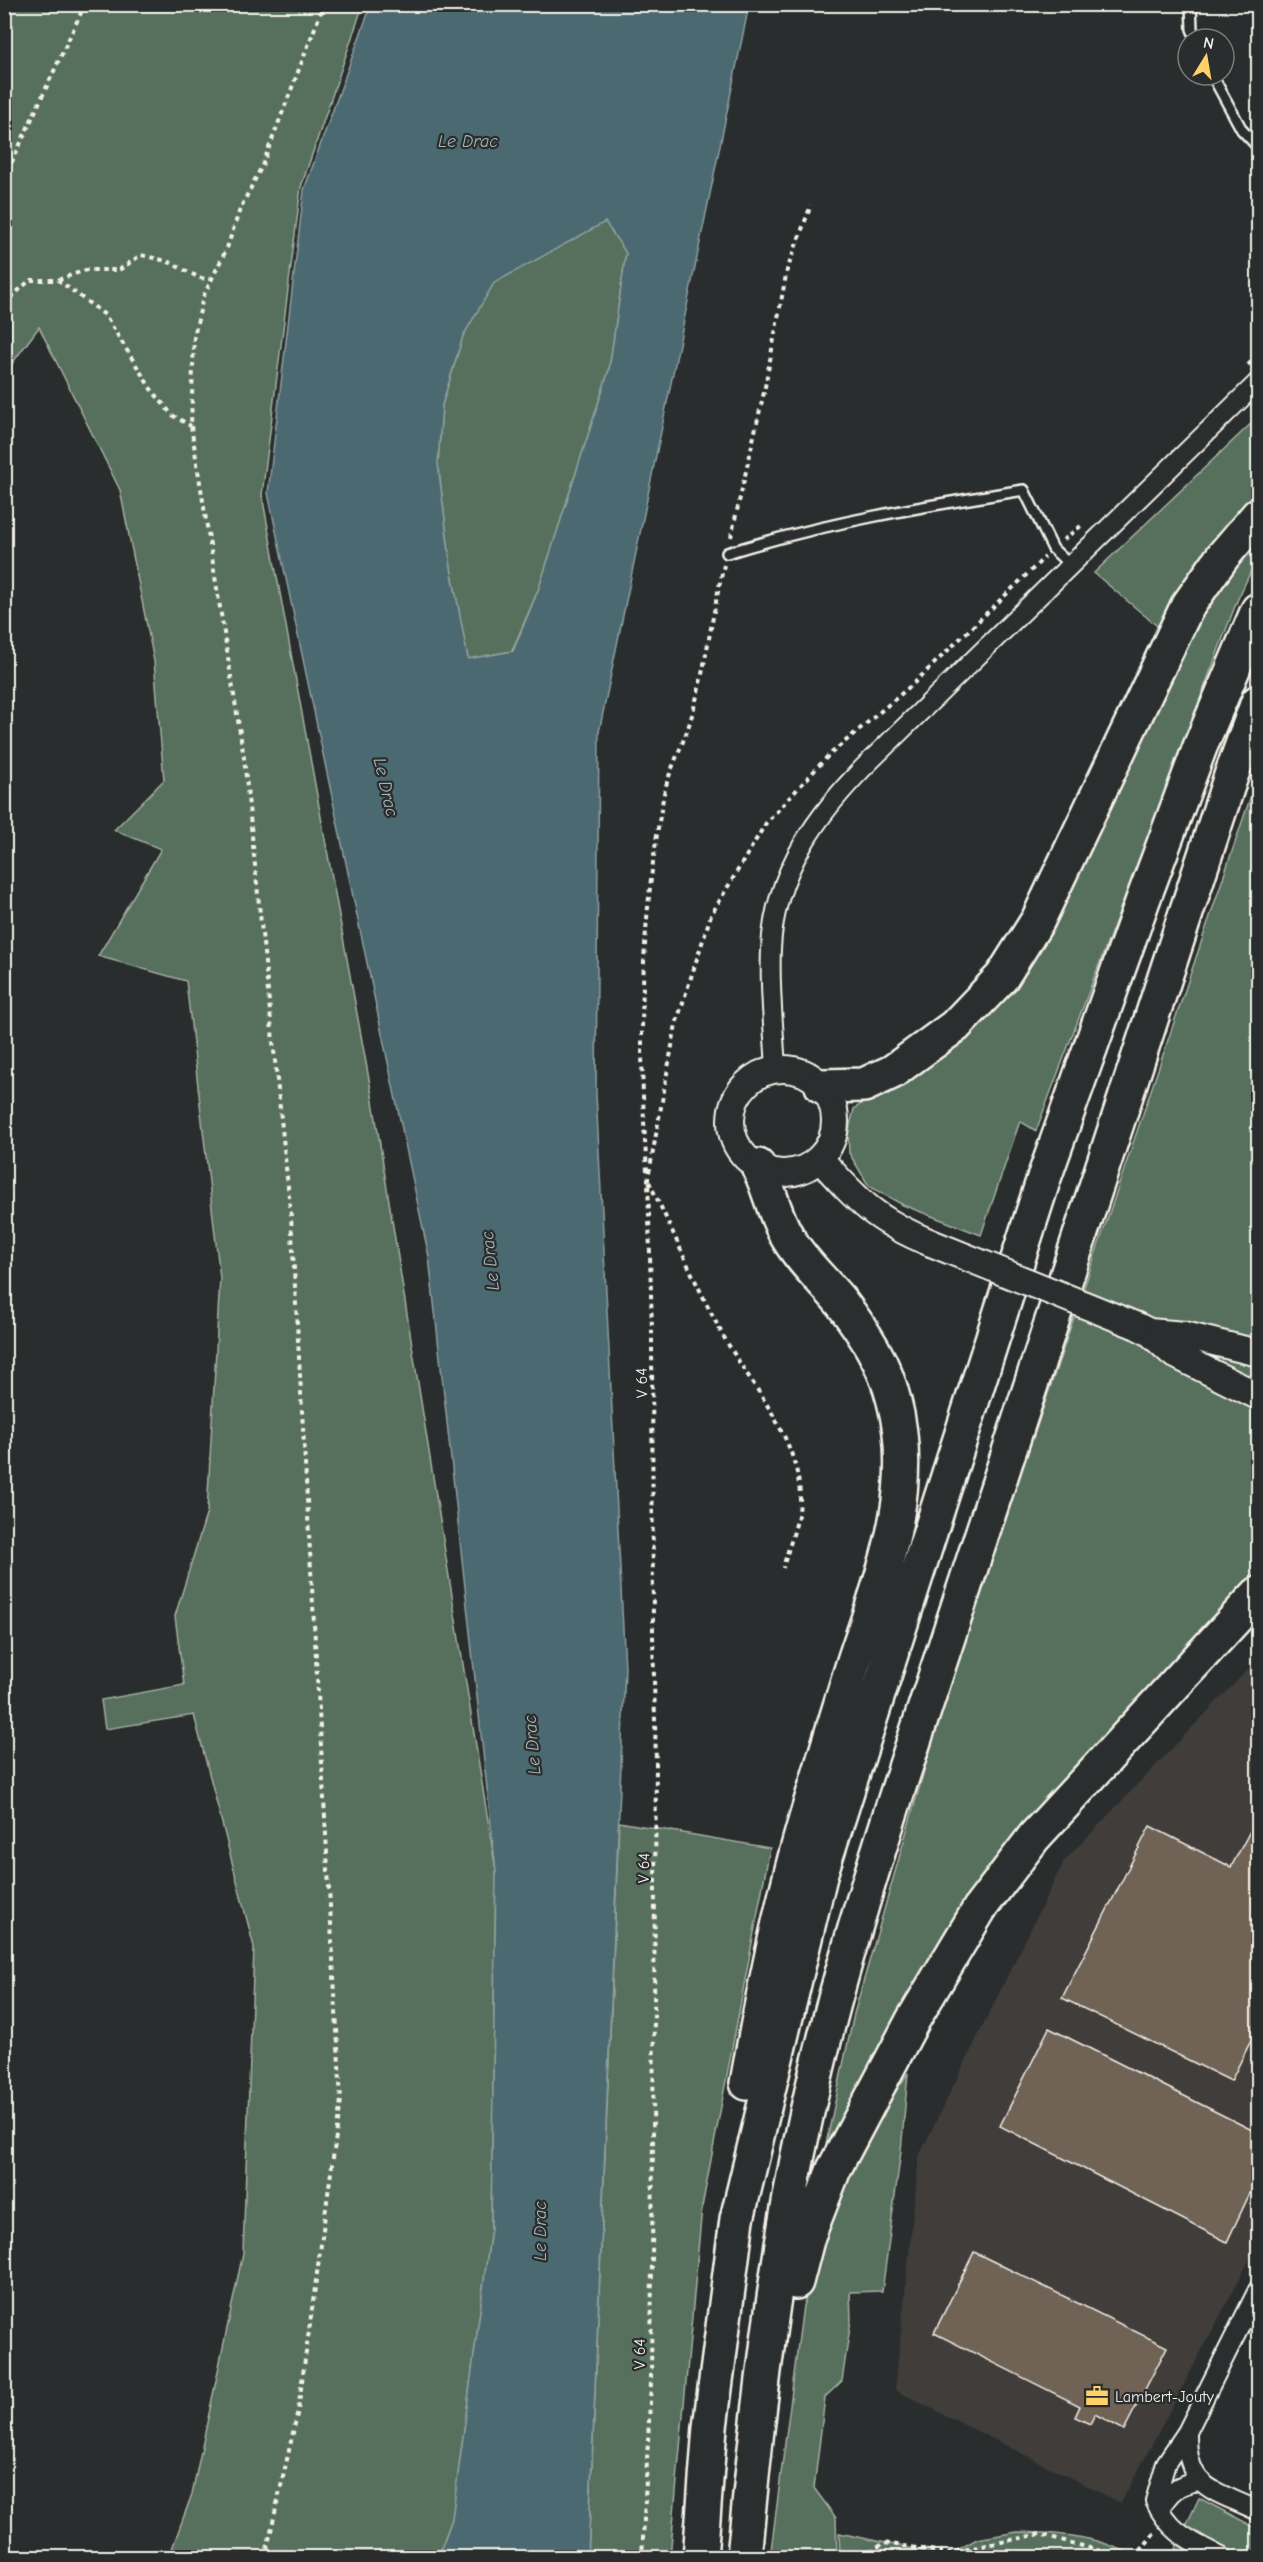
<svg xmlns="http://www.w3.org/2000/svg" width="1263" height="2562" viewBox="0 0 1263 2562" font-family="'Comic Neue',sans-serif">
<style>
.built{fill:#3f3e3a}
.green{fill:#566f5d;stroke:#a5b0a2;stroke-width:1.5}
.water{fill:#4c6970;stroke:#8f9fa0;stroke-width:1.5;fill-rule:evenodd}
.building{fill:#6f6456;stroke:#f4f1e8;stroke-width:1.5}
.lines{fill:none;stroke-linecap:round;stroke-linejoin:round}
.service-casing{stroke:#f4f1e8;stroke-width:14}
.minor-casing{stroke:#f4f1e8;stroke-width:22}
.secondary-casing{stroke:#f4f1e8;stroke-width:30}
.motorway-casing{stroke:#f4f1e8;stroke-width:38}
.path{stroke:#f4f1e8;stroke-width:4;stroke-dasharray:4.5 4.5;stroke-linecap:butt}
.service{stroke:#2a2d2e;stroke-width:9}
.minor{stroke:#2a2d2e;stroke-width:18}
.secondary{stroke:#2a2d2e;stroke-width:26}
.motorway{stroke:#2a2d2e;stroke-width:33}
.secondary-bridge-casing{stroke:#f4f1e8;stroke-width:30;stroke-linecap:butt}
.secondary-bridge{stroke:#2a2d2e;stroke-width:26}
.labels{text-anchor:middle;stroke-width:4.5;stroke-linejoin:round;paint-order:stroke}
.street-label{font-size:16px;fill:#f4f1e8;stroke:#2a2d2e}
.poi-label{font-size:16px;fill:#f4f1e8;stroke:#2a2d2e;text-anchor:start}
.water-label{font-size:18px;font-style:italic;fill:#a8b4b2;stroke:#2a2d2e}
</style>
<rect width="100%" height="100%" fill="#2a2d2e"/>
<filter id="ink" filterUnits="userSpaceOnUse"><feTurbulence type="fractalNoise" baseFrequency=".0167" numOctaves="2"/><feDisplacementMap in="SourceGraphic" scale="12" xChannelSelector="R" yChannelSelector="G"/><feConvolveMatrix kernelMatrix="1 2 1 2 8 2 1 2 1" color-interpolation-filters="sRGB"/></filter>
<g filter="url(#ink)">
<path class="built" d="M1258 1659V2244L1121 2503 895 2390 919 2156 1064 1861Z"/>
<path class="green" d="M5 5H363L301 187 262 495 373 1101 496 1871 491 2229 452 2519 438 2557H169L192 2494 243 2253 254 1947 194 1715 105 1729 101 1700 184 1685 175 1616 207 1512 220 1278 186 981 98 956 161 849 114 830 164 780 154 661 120 490 39 327 5 373Z
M605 221 626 252 609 370 539 588 512 651 468 659 451 568 438 464 442 405 463 336 494 282Z
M1258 417V490L1162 630 1094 573Z
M1258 530V556L1237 601 1036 1131 1020 1121 981 1235 903 1205 869 1186 849 1153 848 1134 854 1109 924 1061 1005 989 1206 591Z
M1258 775V1139L1255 1171 1258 1218V1570L1063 1785 817 2186 854 2014 948 1688Z
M619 1822 770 1848 702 2207 670 2557 588 2558Z
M908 2073 901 2151 882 2291 850 2292 851 2320 842 2381 825 2397 814 2488 836 2518 837 2557 770 2558 803 2306 858 2148Z
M1199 2498 1258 2529V2557L1171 2558Z
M1017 2532C1060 2533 1098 2536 1136 2557H840L839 2533 947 2556 977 2539Z"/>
<path class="water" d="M371 5H749L599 732 596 1093 625 1668 588 2557H438L452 2519 491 2229 496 1871 429 1257 268 493 304 190ZM605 222 626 253 609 370 539 588 513 651 468 659 451 568 438 464 442 405 463 336 494 283Z"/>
<path class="building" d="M1258 1816V2026L1231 2081 1062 1998 1150 1826 1231 1867Z
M1049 2028 1258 2133V2176L1227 2242 1000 2126Z
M974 2252 1167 2347 1124 2430 1095 2414 1090 2424 1075 2417 1080 2406 934 2333Z"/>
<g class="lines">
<g class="service-casing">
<path id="service" d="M1191 4 1192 29 1196 39
M1212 75 1242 130 1258 147
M727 553C824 523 924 506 1024 490L1053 549 1070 565"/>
</g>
<g class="minor-casing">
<path id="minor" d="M776 1069C774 1030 769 989 771 949 774 872 819 811 872 759L1258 382
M1187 2432C1186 2490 1213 2489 1258 2511
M1159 2509C1170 2492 1177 2484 1199 2481
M1223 2558C1192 2541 1170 2534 1155 2501L1166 2463 1187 2432 1258 2290"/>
</g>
<g class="secondary-casing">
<path id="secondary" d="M731 1121a52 52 0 1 1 104 0a52 52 0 1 1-104 0Z
M819 1158C859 1202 875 1220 931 1243
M1137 1326 1149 1332 1172 1353 1258 1396
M1149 1332 1185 1335 1258 1353"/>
</g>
<g class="motorway-casing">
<path id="motorway" d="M822 1086 864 1085 892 1072 955 1026 1002 977 1038 920 1187 607 1223 556 1258 515
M747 2083C762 1998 779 1912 803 1829 819 1774 836 1719 853 1664 881 1579 918 1492 894 1401 885 1364 864 1332 841 1302 824 1281 802 1262 788 1238 774 1216 770 1189 758 1166
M796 2282 808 2236 834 2169 913 2020 980 1908 1034 1837 1258 1594
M700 2558 710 2427 737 2219 821 1872 1044 1178 1143 900 1200 747 1258 610
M744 2558C755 2437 769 2316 790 2197 817 2045 863 1896 911 1750L1231 776 1258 702"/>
</g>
<path class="path" d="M4 179 85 4
M58 280 86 270H119L141 255 167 261 200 278 211 279
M4 304 30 280H58L105 315 151 389 172 415 191 426
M1248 365 1258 355
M731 537 764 392 787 270 811 205
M1063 540 1081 526
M647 1171C638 1046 640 923 663 799 667 774 681 750 689 725 705 674 711 618 724 565
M649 1182C672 1229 693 1279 718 1326 746 1381 798 1432 800 1497 801 1516 788 1548 783 1568
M265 2558 298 2410 341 2100 291 1216 244 758 191 426 194 337 203 297 227 248 240 209 262 166 324 4
M642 2558 651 2382 656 1764 653 1635 652 1331 648 1179 676 1024 711 915 766 823 828 756 914 683 1045 557
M863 2558 884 2543 949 2553 1040 2534 1125 2558
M1135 2558 1155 2532"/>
<use href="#service" class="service"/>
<use href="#minor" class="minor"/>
<use href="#secondary" class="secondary"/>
<use href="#motorway" class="motorway"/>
<g class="secondary-bridge-casing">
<path id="secondary-bridge" d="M931 1243 1137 1326"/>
</g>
<use href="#secondary-bridge" class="secondary-bridge"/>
</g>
</g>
<defs>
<g id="office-bare" transform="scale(1.8)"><path d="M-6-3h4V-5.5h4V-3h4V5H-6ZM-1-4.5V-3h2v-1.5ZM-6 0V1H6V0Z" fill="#ffd166" stroke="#2a2d2e" stroke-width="2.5" paint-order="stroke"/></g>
</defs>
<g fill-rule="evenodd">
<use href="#office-bare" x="1097" y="2396"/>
</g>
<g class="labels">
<g class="street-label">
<text transform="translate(641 1383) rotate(-91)" y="6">V 64</text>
<text transform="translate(643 1868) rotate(-89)" y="6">V 64</text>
<text transform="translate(639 2354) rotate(-90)" y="6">V 64</text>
</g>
<g class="poi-label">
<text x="1115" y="2402">Lambert-Jouty</text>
</g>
<g class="water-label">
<text x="468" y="147">Le Drac</text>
<text transform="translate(386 787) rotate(77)" y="6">Le Drac</text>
<text transform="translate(490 1261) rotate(-96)" y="6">Le Drac</text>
<text transform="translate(532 1745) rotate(-95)" y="6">Le Drac</text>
<text transform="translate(540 2231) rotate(-90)" y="6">Le Drac</text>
</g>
</g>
<rect width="1263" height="2562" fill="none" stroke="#2a2d2e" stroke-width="24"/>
<rect x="12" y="12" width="1239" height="2538" fill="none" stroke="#f4f1e8" stroke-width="2" filter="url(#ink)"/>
<g transform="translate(1206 57) rotate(11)"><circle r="28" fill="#2a2d2e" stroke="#7b7b78" stroke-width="1.5"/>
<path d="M0-4.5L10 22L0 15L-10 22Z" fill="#ffd166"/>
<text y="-9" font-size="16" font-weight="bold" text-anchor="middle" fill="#f4f1e8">N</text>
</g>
</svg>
